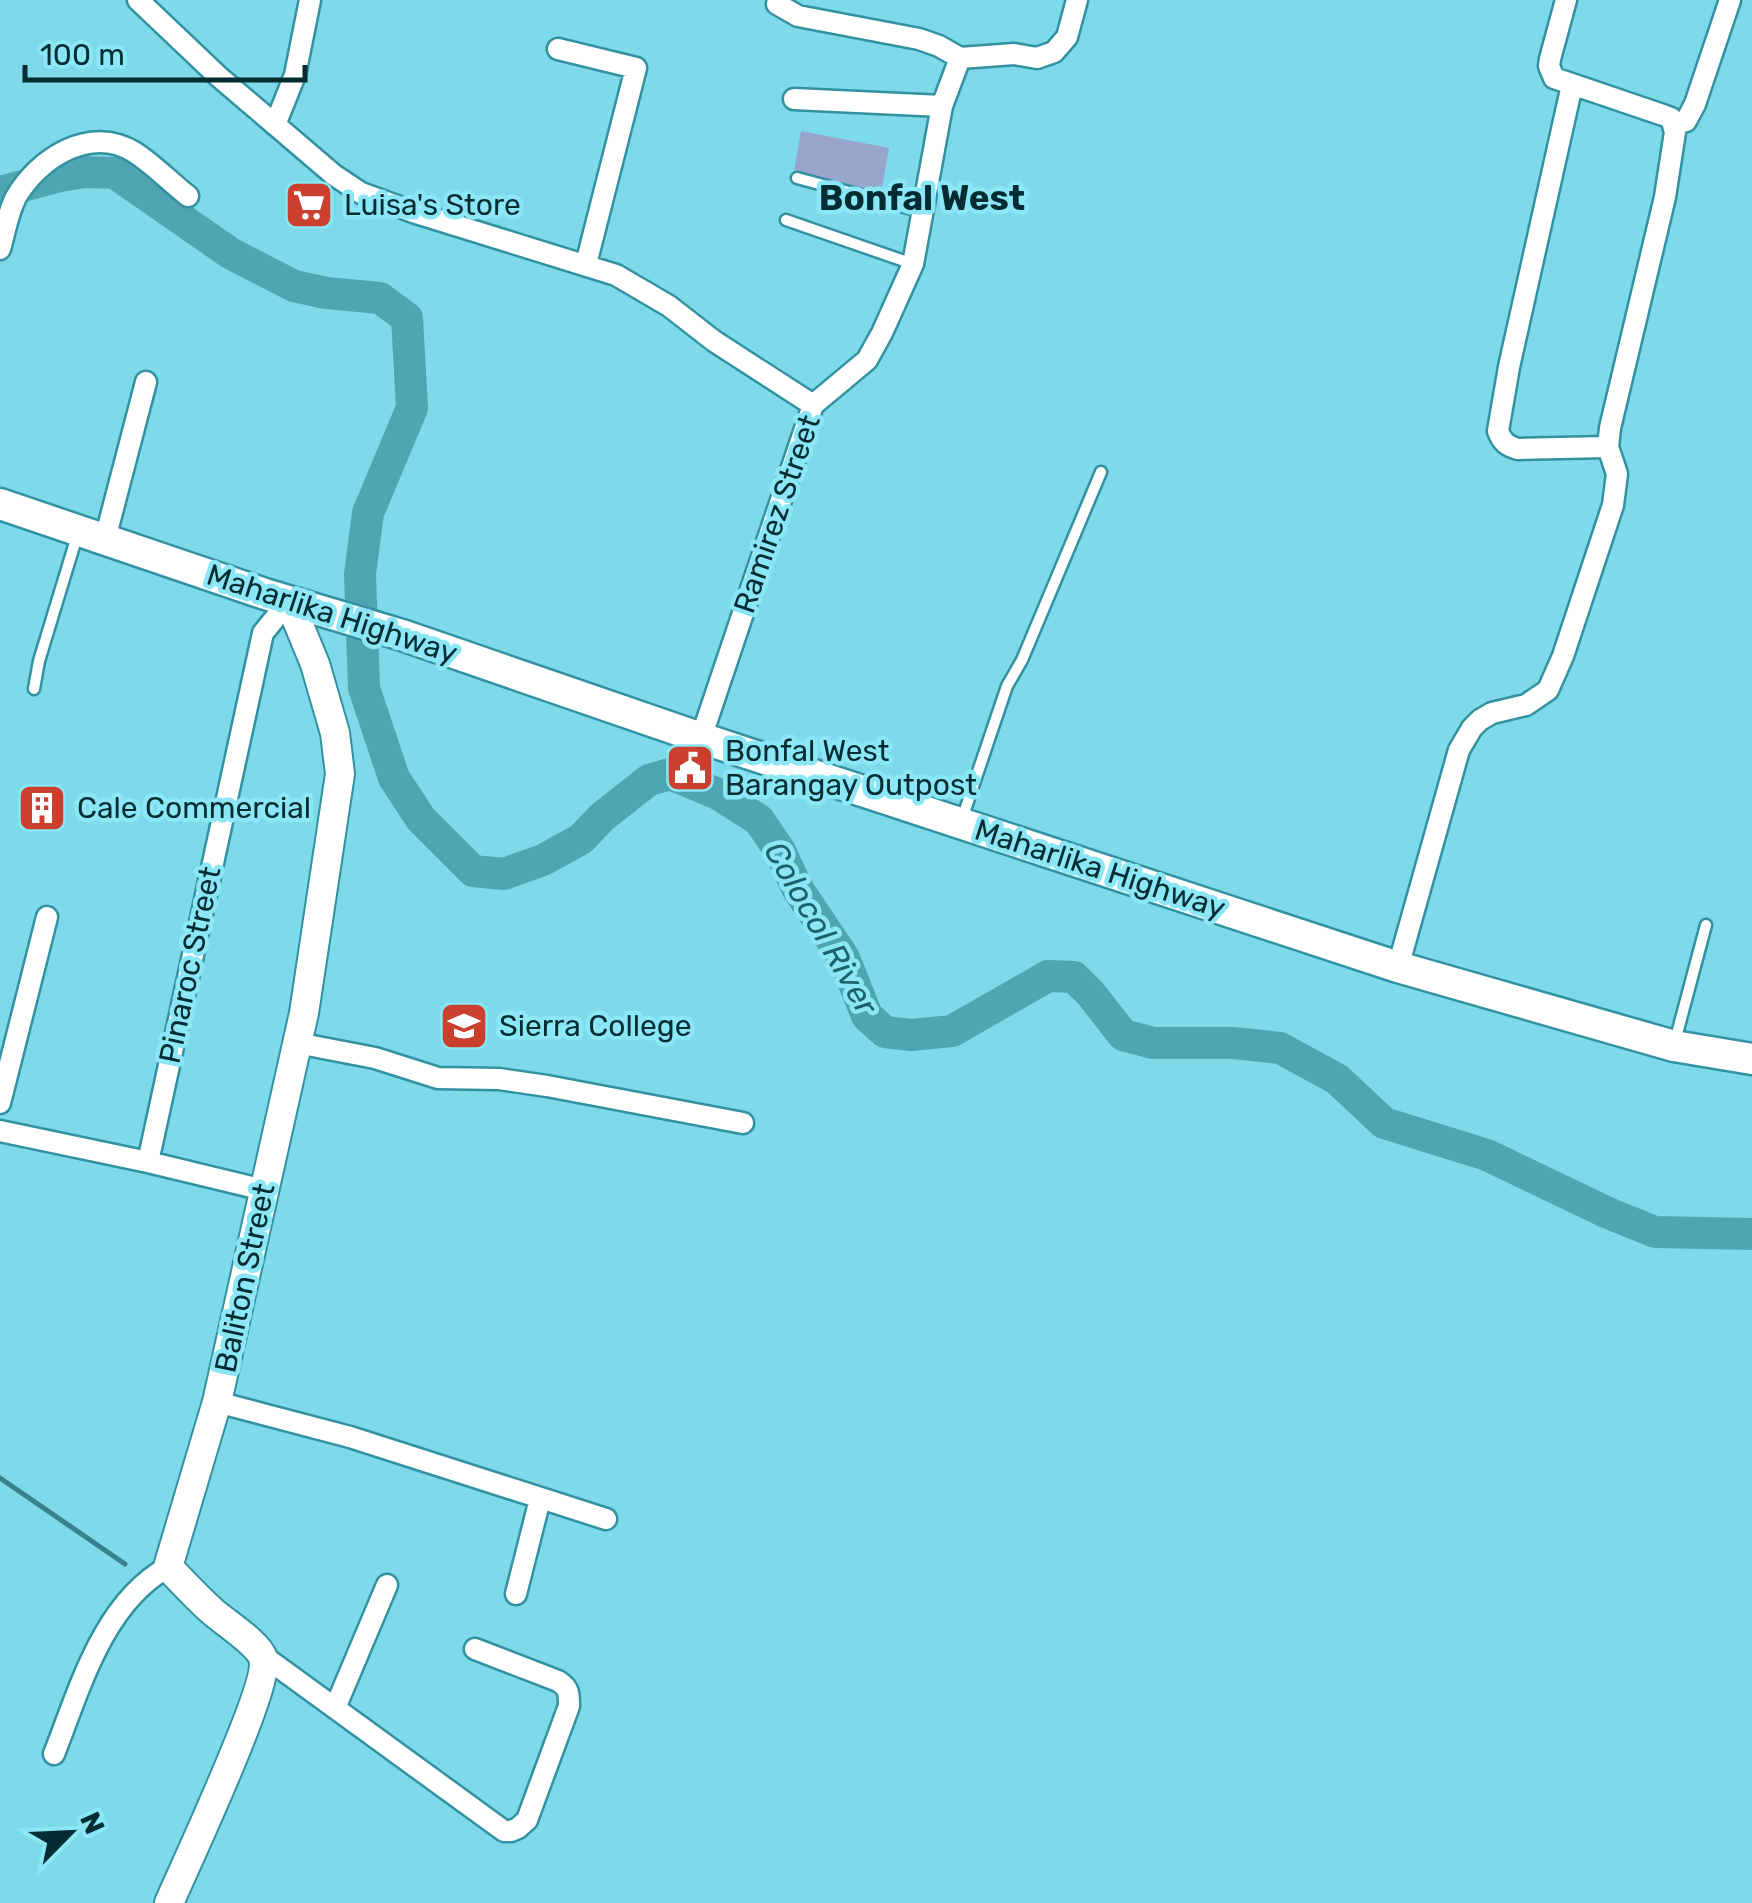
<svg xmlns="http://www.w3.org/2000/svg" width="1752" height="1903" viewBox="0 0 1752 1903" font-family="Rubik,sans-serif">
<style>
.green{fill:#98a5cc}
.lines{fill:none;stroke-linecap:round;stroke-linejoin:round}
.stream{stroke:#39818d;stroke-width:5}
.river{stroke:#50a5b3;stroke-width:32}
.lane-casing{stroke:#3292a1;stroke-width:15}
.street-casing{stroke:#3292a1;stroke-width:25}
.secondary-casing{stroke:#3292a1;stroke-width:32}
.primary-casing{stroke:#3292a1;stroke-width:35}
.lane{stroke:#fff;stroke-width:10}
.street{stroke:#fff;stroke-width:20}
.secondary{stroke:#fff;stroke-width:28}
.primary{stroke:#fff;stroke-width:30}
.labels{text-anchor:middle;stroke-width:9;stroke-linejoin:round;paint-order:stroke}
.poi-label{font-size:30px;fill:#032d33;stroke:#8be6f6;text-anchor:start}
.street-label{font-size:30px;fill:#032d33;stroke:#8be6f6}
.water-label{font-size:32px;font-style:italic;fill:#1c616c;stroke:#8be6f6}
.quarter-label{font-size:35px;font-weight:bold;fill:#032d33;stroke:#8be6f6}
</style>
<rect width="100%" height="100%" fill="#7ed9e9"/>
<path class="green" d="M801 131 889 148 881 193 793 177Z"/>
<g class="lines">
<path class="stream" d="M0 1478 125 1564"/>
<path class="river" d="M0 192 60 176 85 172 115 173 230 253 294 286 326 293 380 298 407 318 412 408 368 513 360 574 364 688 394 778 421 819 473 871 504 874 543 860 581 839 602 817 649 780 670 774 718 794 759 820 780 851 797 888 844 958 867 1016 885 1032 911 1035 952 1031 1048 976 1074 977 1091 994 1123 1035 1153 1043H1234L1280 1048 1337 1079 1384 1123 1487 1155 1608 1213 1655 1232 1752 1234"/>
<g class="lane-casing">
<path id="lane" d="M797 178 923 212
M786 220 913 264
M34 689 39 661 77 536
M962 819 1007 686 1022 660 1101 472
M1674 1045 1706 925"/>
</g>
<g class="street-casing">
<path id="street" d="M138 0 218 76 334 175 361 193 416 213 616 275 669 306 714 341 813 405
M778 0 777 4 798 16 919 39 939 46 960 58
M558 49 636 68 586 264
M1572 85 1509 367 1498 431C1502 442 1507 446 1518 449L1608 447
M794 99 942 106
M1674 124 1686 121 1695 104 1730 0
M275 125 295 75 310 0
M0 249C5 232 8 212 16 197 39 158 90 125 134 152 153 164 170 182 188 196
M105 539 146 382
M701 738 813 405 867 360 882 333 913 264 942 106 960 58 1014 54 1037 58 1054 52 1067 37 1077 0
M1398 967 1459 750 1472 728 1480 720 1492 713 1526 705 1548 690 1563 656 1613 505 1617 474 1608 447 1610 428 1665 197 1675 132 1671 118 1663 115 1554 78 1549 66 1550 59 1566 0
M297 1043 375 1058 438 1078 499 1079 547 1086 743 1123
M0 1103 47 917
M0 1131 148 1162
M264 1190 148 1162 263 633 289 601
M217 1402 350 1437 606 1519
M516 1594 540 1499
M262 1655 504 1831H511L518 1828 527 1820 569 1706C569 1693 569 1688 558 1681L475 1649
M335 1708 387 1585
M54 1754C80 1688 103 1603 168 1567"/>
</g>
<g class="secondary-casing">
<path id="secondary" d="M169 1903C184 1868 271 1684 263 1658 258 1643 224 1622 212 1611 196 1597 182 1581 168 1567L217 1402 304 1013 340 774 335 733 315 664 289 601"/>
</g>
<g class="primary-casing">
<path id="primary" d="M0 504 265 594 402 635 701 738 1398 967 1674 1046 1752 1059"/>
</g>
<use href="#lane" class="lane"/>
<use href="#street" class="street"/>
<use href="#secondary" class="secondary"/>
<use href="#primary" class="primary"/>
</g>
<defs>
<g id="supermarket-square" transform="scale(2.5)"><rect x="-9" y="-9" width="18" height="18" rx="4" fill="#cb3f2e" stroke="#8be6f6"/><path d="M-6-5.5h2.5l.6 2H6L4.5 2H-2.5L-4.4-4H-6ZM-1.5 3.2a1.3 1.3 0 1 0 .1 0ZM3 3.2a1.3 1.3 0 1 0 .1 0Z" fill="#fff"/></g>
<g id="civic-square" transform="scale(2.5)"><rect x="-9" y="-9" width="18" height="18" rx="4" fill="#cb3f2e" stroke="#8be6f6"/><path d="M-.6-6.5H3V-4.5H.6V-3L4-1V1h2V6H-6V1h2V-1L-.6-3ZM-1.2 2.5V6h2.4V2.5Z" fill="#fff"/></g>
<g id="building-square" transform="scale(2.5)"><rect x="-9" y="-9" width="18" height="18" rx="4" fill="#cb3f2e" stroke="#8be6f6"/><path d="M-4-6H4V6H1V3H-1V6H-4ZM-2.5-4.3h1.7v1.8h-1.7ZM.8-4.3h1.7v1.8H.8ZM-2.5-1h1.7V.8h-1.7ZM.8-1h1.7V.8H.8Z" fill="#fff"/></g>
<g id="university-square" transform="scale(2.5)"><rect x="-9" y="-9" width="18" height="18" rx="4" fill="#cb3f2e" stroke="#8be6f6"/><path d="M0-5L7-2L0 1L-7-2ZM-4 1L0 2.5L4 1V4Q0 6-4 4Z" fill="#fff"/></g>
</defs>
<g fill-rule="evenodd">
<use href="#supermarket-square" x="309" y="205"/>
<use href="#civic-square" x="690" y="768"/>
<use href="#building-square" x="42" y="808"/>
<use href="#university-square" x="464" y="1026"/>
</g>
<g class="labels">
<g class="poi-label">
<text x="344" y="215">Luisa's Store</text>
<text x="725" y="761">Bonfal West<tspan x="725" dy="34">Barangay Outpost</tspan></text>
<text x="77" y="818">Cale Commercial</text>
<text x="499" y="1036">Sierra College</text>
</g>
<g class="street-label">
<text transform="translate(777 514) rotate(-71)" y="10">Ramirez Street</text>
<text transform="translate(332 614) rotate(18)" y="10">Maharlika Highway</text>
<text transform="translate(1100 869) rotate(18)" y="10">Maharlika Highway</text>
<text transform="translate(190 965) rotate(-78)" y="10">Pinaroc Street</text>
<text transform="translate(245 1278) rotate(-78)" y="10">Baliton Street</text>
</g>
<g class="water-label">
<text transform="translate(821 928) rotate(60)" y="11">Colocol River</text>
</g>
<g class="quarter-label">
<text x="922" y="210">Bonfal West</text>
</g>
</g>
<g transform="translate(70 1833) rotate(66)" stroke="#8be6f6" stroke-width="8" paint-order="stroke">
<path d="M0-8L18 38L0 25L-18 38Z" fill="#032d33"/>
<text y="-15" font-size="28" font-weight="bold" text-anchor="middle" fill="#032d33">N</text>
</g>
<path d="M25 65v15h280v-15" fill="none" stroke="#032d33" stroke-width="5"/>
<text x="40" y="65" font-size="30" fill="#032d33" stroke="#8be6f6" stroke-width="8" paint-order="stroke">100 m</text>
</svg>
